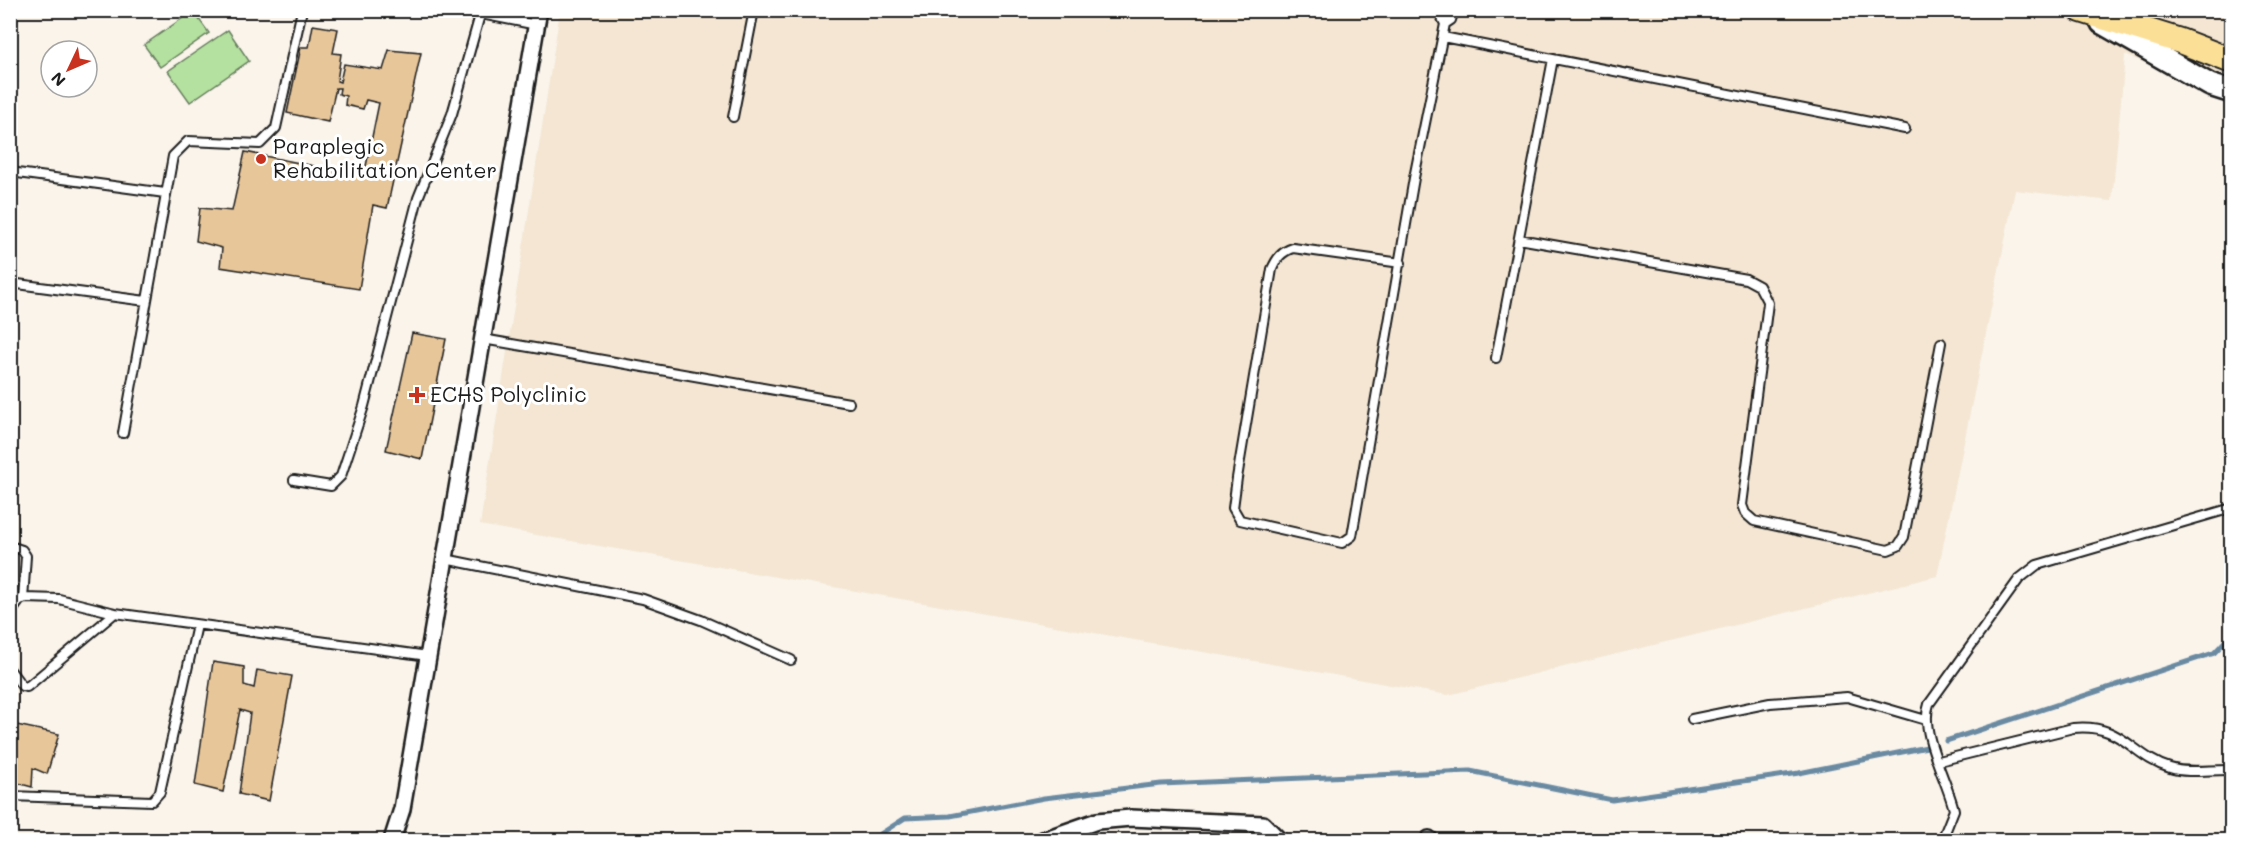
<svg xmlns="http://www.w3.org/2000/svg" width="2242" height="851" viewBox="0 0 2242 851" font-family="Mali,sans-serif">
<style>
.built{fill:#f4e6d2}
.green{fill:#b4e19f;stroke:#687e5e;stroke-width:1.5}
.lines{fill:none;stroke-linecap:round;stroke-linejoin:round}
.stream{stroke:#6a8aa2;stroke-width:5}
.building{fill:#e7c699;stroke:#1c1c1c;stroke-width:1.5}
.service-casing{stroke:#1c1c1c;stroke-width:12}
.minor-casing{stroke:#1c1c1c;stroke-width:20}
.secondary-casing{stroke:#1c1c1c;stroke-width:26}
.trunk-casing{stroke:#1c1c1c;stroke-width:28}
.service{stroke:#fff;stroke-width:8}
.minor{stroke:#fff;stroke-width:15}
.secondary{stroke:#fff;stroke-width:21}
.trunk{stroke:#fbdf96;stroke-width:24}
.poi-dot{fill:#c8321e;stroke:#fff;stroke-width:2}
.labels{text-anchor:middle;stroke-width:6;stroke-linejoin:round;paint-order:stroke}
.poi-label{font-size:21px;fill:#1c1c1c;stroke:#fff;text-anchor:start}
</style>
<rect width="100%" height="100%" fill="#faf4eb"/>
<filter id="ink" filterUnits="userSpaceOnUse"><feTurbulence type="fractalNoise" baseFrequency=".0167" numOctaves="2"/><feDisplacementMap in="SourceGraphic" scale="12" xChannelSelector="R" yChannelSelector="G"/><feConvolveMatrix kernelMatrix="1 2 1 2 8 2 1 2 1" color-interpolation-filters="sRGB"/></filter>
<g filter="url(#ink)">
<path class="built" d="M560 11H2231V96L2125 55 2112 201 2015 190 1937 576 1448 695 480 525Z"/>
<path class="green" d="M193 11 209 33 160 67 144 45Z
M228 30 249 61 190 102 168 71Z"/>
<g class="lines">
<path class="stream" d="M1946 741 2214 653 2232 634
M871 840 905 818 950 816 1044 798 1161 784 1470 771 1612 800 1799 773 1927 747"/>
</g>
<path class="building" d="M313 25 338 29 333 53 341 54 337 81 340 82 344 64 383 70 389 50 421 53 387 208 373 205 359 289 220 267 222 248 196 241 200 208 232 211 245 152 364 176 379 103 366 100 363 109 345 105 346 96 339 94 340 88H336L328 122 287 113 301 47H309Z
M412 333 446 339 422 459 386 450Z
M213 662 244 667V685L254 688 257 670 292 676 269 801 239 794 250 713 240 710 223 792 195 785Z
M12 724 59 734 47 774 33 768 32 787 10 781Z"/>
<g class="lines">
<g class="service-casing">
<path id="service" d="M461 10 537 25
M1438 10 1445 24
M1443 37 1905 129
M733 117 754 10
M10 172 165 193
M1519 239 1746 279 1759 286 1768 303 1742 505 1745 513 1754 521 1888 550 1898 546 1904 537 1941 343
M1401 263 1293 248C1281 252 1277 258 1272 269L1237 478 1233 508 1240 520 1342 543 1352 536 1414 178 1445 24 1451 20 1454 10
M10 283 146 301
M483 339 849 403
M1496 358 1553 59
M123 433 173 156 188 141 260 144 276 128 302 10
M294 480 331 486 341 476 364 406 418 198 452 114 480 15
M10 546 22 550 26 556 23 599
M445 559 643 599 701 620 791 660
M10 614 20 600 25 598 59 599 115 613
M10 670 22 686 27 687 115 613 428 656
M1692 719 1770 703 1847 697 1926 720
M1939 761 2073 728C2123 723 2131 756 2170 768 2187 774 2213 769 2232 770
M10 796 152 801 160 792 197 625
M1942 840 1954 810C1947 780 1919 732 1929 704L2019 579 2037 565 2232 508"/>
</g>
<g class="minor-casing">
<path id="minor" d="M1429 839 1430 840
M392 840 402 809 539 10
M1043 840 1097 821 1131 818 1263 824 1279 840"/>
</g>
<g class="secondary-casing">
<path id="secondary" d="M2102 23 2210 85 2232 92"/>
</g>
<g class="trunk-casing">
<path id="trunk" d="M2081 10 2180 41 2232 61"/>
</g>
<use href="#service" class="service"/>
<use href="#minor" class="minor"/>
<use href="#secondary" class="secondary"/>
<use href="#trunk" class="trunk"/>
</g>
</g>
<g class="poi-dot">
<circle cx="261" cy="159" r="6"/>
<path d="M414 386h6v6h6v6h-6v6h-6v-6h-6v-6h6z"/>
</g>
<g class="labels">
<g class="poi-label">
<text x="273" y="154">Paraplegic<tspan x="273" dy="24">Rehabilitation Center</tspan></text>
<text x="430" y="402">ECHS Polyclinic</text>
</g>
</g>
<rect width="2242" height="851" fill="none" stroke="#fff" stroke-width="36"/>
<rect x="18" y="18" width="2206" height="815" fill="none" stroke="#1c1c1c" stroke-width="2" filter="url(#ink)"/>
<g transform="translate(69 69) rotate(226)"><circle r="28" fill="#ffffff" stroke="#a4a4a4" stroke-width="1.5"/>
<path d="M0-4.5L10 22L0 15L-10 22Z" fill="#c8321e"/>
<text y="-9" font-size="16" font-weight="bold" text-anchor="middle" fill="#1c1c1c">N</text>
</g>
</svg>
